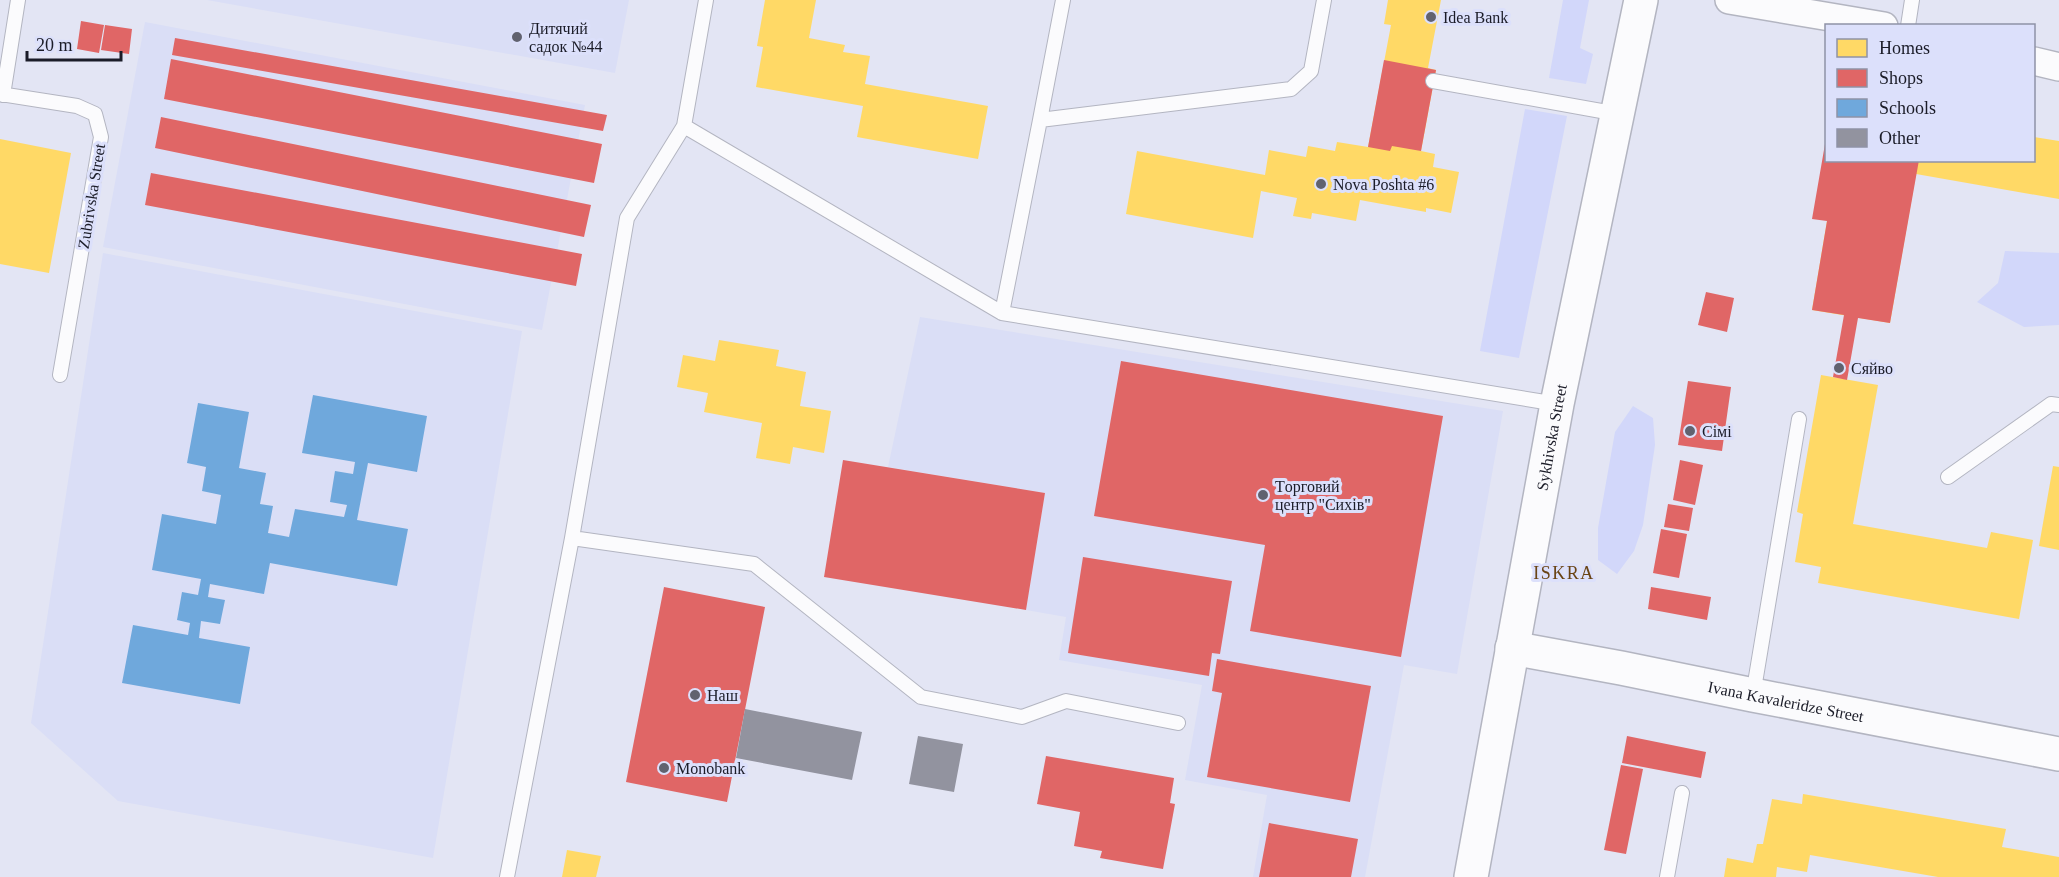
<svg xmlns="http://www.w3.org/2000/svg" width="2059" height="877" viewBox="0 0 2059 877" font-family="'Times New Roman',serif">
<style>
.built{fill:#dadef6}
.green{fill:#d2d7fa}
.homes{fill:#ffd966}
.shops{fill:#e06666}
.schools{fill:#6fa8dc}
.building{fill:#92939f}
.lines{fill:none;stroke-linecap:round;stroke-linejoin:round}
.service-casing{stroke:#b3b5c1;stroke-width:16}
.minor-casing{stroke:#b3b5c1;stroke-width:30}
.tertiary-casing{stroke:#b3b5c1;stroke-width:36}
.secondary-casing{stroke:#b3b5c1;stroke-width:36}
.service{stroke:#fbfbfd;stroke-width:14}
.minor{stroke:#fbfbfd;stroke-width:27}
.tertiary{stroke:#fbfbfd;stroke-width:33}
.secondary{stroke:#fbfbfd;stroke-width:33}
.poi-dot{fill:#61626f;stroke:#dce0fb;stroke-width:2}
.labels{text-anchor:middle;stroke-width:6;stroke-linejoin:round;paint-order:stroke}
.poi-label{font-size:16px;fill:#1b1c28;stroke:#dce0fb;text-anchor:start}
.street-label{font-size:16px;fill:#1b1c28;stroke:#dce0fb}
.neighbourhood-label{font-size:18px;letter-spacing:1.5px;fill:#6a4415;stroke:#dce0fb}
</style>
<rect width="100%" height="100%" fill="#e3e5f4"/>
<path class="built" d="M207 0H629L615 73Z
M145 22 585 105 542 330 103 247Z
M103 253 522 331 433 858 118 801 31 723Z
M920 317 1503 411 1457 674 1404 665 1365 877H1253L1267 795 1185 780 1202 685 1059 660 1066 617 1026 610 1045 493 888 467Z"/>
<path class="green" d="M1563 0H1589L1580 48 1593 54 1586 84 1549 78Z
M1525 109 1567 116 1519 358 1480 351Z
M2005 251 2059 253V325L2024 327 1977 302 1998 283Z
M1633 406 1653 418 1655 445 1643 525 1634 551 1617 574 1598 560V528L1615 432Z"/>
<path class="homes" d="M765 0H816L809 38 845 45 843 52 870 56 865 84 988 106 978 159 857 137 863 106 756 87 763 47 757 46Z
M1388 0H1441L1428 68 1436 70 1421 151 1435 154 1433 167 1459 172 1451 213 1426 208V212L1360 200 1356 221 1312 213 1311 219 1293 216 1297 198 1261 191 1253 238 1126 214 1137 151 1265 175 1269 150 1306 157 1308 146 1335 151 1337 142 1368 147 1391 25 1384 24Z
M2034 137 2059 141V199L1916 174 1890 323 1812 310 1827 221 1850 226 1862 160H2034Z
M0 139 71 153 49 273 0 264Z
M719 340 779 350 776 366 806 372 800 406 831 411 824 453 793 447 790 464 756 458 762 423 704 412 708 393 677 387 683 355 715 361Z
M1821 375 1878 385 1853 524 1987 548 1991 532 2033 540 2019 619 1818 583 1821 567 1795 562 1803 514 1797 512Z
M2053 466 2059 467V550L2039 546Z
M1803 794 2006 829 2002 847 2059 857V877H1938L1810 855 1807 872 1777 867 1776 877H1724L1727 858 1753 863 1757 844H1763L1772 799 1802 804Z
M567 850 601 856 596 877H562Z"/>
<path class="shops" d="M81 21 104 25 99 53 77 49Z
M105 25 132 29 129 54 101 50Z
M175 38 607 115 603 131 172 55Z
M171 59 602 144 594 183 164 99Z
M1384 60 1436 70 1421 151 1392 146 1390 151 1368 147Z
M161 117 591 205 584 237 155 148Z
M1825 144 1826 160H1919L1890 323 1858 318 1847 380 1833 377 1844 315 1812 310 1827 221 1812 219Z
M151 173 582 254 576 286 145 205Z
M1706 292 1734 298 1727 332 1698 325Z
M1121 361 1443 416 1401 657 1250 631 1265 545 1094 516Z
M1688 381 1731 387 1722 451 1678 445Z
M843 460 1045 493 1026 610 824 577Z
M1680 460 1703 465 1695 505 1673 500Z
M1668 504 1693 508 1689 531 1664 527Z
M1661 529 1687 534 1679 578 1653 573Z
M1083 557 1232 581 1220 654 1212 653 1209 676 1068 653Z
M664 587 765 607 727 802 626 782Z
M1651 587 1711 597 1707 620 1648 609Z
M1217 659 1371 686 1350 802 1207 777 1222 693 1212 691Z
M1627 736 1706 752 1701 778 1622 763Z
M1046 756 1174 778 1170 803 1175 804 1163 869 1100 858 1102 851 1074 846 1080 812 1037 804Z
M1621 765 1643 769 1626 854 1604 850Z
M1269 823 1358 839 1351 877H1259Z"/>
<path class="schools" d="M313 395 427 416 417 472 368 463 357 520 408 529 397 586 270 563 264 594 210 584 208 597 225 600 220 624 201 621 199 638 250 647 240 704 122 683 133 625 188 635 190 623 177 620 182 592 198 595 201 579 152 570 162 514 216 524 221 495 202 491 206 467 187 463 198 403 249 412 239 468 266 473 260 504 273 506 268 533 289 537 295 509 344 517 347 505 330 502 335 471 353 474 355 462 302 453Z"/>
<path class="building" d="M745 709 862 732 852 780 736 758Z
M918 736 963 744 954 792 909 784Z"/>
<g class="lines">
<g class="service-casing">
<path id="service" d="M1908 26 1912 0
M1433 81 1618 114
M0 94 77 106 95 114 101 137 60 375
M3 95 18 0
M1040 120 1063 0
M684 126 1002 313 1557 404
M1002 313 1040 120 1291 89 1311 71 1324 0
M1948 477 2051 404 2059 405
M572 538 754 564 921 697 1022 717 1066 701 1178 723
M1753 695 1799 419
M507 877 572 538 627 218 684 126 706 0
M1667 877 1682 793"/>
</g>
<g class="minor-casing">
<path id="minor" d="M1729 0 1884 26
M2034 61 2059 67"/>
</g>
<g class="tertiary-casing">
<g id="tertiary">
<path id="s1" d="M1512 648 1621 668 1753 695 2059 754"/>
</g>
</g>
<g class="secondary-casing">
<g id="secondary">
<path id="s2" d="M1471 877 1557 404 1641 0"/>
</g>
</g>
<use href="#service" class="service"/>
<use href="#minor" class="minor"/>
<use href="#tertiary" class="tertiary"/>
<use href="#secondary" class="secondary"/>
</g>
<g class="poi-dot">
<circle cx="1431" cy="17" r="6"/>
<circle cx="517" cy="37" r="6"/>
<circle cx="1321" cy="184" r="6"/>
<circle cx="1839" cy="368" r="6"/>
<circle cx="1690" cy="431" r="6"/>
<circle cx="1263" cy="495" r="6"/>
<circle cx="695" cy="695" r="6"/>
<circle cx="664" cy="768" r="6"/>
</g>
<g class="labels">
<g class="poi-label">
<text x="1443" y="23">Idea Bank</text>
<text x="529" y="34">Дитячий<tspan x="529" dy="18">садок №44</tspan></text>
<text x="1333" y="190">Nova Poshta #6</text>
<text x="1851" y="374">Сяйво</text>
<text x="1702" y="437">Сімі</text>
<text x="1275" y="492">Tорговий<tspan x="1275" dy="18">центр "Сихів"</tspan></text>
<text x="707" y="701">Наш</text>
<text x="676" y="774">Monobank</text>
</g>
<g class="street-label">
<text transform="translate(91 196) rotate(-81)" y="6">Zubrivska Street</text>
<text dy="6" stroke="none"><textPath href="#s2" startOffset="447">Sykhivska Street</textPath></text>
<text dy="6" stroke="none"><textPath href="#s1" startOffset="279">Ivana Kavaleridze Street</textPath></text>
</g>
<g class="neighbourhood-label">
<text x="1564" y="579">ISKRA</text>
</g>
</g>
<rect x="1825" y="24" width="210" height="138" fill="#dce0fb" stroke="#8f92a7" stroke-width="1.5"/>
<rect x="1837" y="39" width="30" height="18" fill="#ffd966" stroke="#8f92a7" stroke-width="1.5"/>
<text x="1879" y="54" font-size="18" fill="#1b1c28">Homes</text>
<rect x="1837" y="69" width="30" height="18" fill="#e06666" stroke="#8f92a7" stroke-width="1.5"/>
<text x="1879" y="84" font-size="18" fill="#1b1c28">Shops</text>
<rect x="1837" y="99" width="30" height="18" fill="#6fa8dc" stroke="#8f92a7" stroke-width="1.5"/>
<text x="1879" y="114" font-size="18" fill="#1b1c28">Schools</text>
<rect x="1837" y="129" width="30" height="18" fill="#92939f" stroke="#8f92a7" stroke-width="1.5"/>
<text x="1879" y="144" font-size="18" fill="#1b1c28">Other</text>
<path d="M27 51v9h94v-9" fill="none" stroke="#1b1c28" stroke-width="3"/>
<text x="36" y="51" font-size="18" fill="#1b1c28" stroke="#dce0fb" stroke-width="4.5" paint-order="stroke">20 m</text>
</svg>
